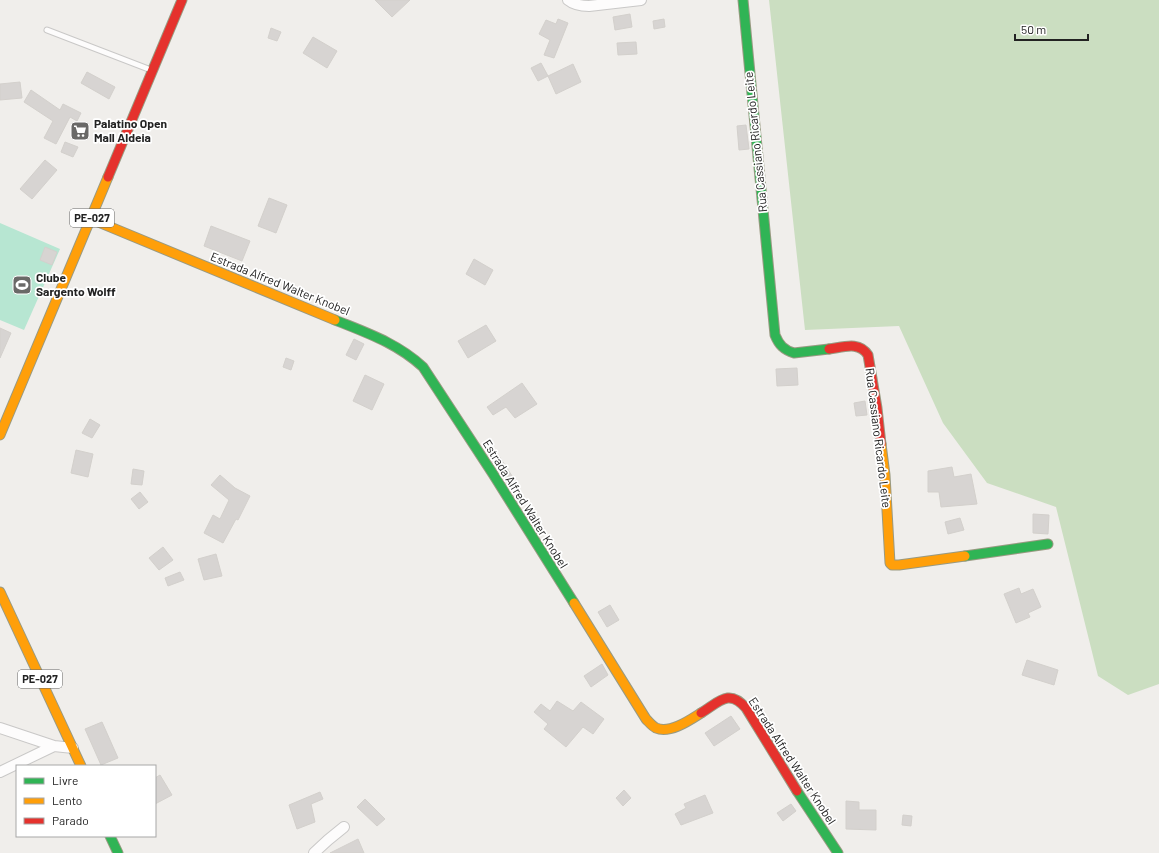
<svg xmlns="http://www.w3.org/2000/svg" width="1159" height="853" viewBox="0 0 1159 853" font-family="Barlow,sans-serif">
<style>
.forest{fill:#cbdec1}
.pitch{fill:#b7e6d2}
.building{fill:#d7d4d2;stroke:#d3d0cc}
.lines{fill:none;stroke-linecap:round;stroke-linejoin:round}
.lane-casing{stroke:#c9c8c7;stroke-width:7}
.street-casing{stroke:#c9c8c7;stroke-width:12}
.fast-casing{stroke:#999a82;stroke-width:11}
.slow-casing{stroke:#999a82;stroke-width:11}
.jam-casing{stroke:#999a82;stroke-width:11}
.lane{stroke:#fdfcfc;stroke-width:5}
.street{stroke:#fdfcfc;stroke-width:10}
.fast{stroke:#30b455;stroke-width:9}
.slow{stroke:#ff9f0a;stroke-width:9}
.jam{stroke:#e5322d;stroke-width:9}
.labels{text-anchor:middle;stroke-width:3.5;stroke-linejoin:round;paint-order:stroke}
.shield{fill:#fff;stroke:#646464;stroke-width:1}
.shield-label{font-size:11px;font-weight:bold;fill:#222}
.poi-label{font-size:12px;font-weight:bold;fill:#222;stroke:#fff;text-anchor:start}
.street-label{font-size:12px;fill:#222;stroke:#fff}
</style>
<rect width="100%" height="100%" fill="#f0eeeb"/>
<path class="forest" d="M769 0H1159V684L1128 695 1098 676 1056 507 987 483 943 423 899 326 805 330Z"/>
<path class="pitch" d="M0 223 60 249 24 330 0 320Z"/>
<path class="building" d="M375 0H410L392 17Z
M630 14 632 27 615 30 613 17Z
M558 19 568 23 554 58 544 55 550 40 539 34 546 20 556 24Z
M664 19 665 27 654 29 653 21Z
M271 28 281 32 277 41 268 38Z
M313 37 337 51 327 68 303 53Z
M636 42 637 54 618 55 617 43Z
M541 63 548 76 538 81 531 68Z
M573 64 581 82 556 94 548 76Z
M87 72 115 87 109 99 81 83Z
M20 82 22 98 0 100V84Z
M31 90 60 110 63 104 81 113 77 121 70 117 56 144 44 138 53 121 24 102Z
M746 125 749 149 739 150 737 126Z
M65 142 78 147 73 157 61 152Z
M45 160 57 170 32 199 20 189Z
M269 198 287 205 276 233 258 226Z
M211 226 250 241 242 261 204 246Z
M45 247 57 252 52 265 40 260Z
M474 259 493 270 485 285 466 274Z
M486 325 496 341 468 358 458 341Z
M0 328 11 333 0 358Z
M354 339 364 344 356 360 346 355Z
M286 358 294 361 291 370 283 367Z
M797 368 798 385 777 386 776 369Z
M365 375 384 384 372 410 353 401Z
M522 383 537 404 515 418 506 407 493 415 487 407Z
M865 401 867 415 856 416 854 403Z
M90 419 100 425 92 438 82 433Z
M76 450 93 454 88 477 71 473Z
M497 453 518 485 512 489 492 456Z
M952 467 954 477 971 474 977 504 941 507 939 492H928V471Z
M133 469 144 471 142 485 131 484Z
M220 475 235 488 250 496 238 520 236 519 223 543 204 533 213 515 220 519 229 500 211 485Z
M140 492 148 502 139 509 131 499Z
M1033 514 1049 515 1048 534 1033 533Z
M960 518 964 530 948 534 945 522Z
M163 547 173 560 159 570 149 558Z
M216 554 222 576 204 580 198 559Z
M180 572 184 580 168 586 165 578Z
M1019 588 1021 594 1033 589 1041 607 1028 613 1030 617 1016 623 1004 594Z
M610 605 619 620 607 627 598 612Z
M1027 660 1058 670 1054 685 1022 675Z
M602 664 608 675 591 687 584 676Z
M557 701 573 711 581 702 604 719 593 734 583 727 566 747 544 729 548 724 534 712 541 704 550 711Z
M731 716 740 729 714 746 705 733Z
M102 722 118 758 101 765 85 729Z
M160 775 172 795 155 804V778Z
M624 790 631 798 623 806 616 798Z
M320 792 323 799 311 804 315 822 297 829 289 805Z
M705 795 713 813 681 825 675 814 686 808 684 804Z
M365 799 385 819 377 826 357 807Z
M846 801 859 802V810H876V830L846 829Z
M791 804 796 811 783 821 777 813Z
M903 815 912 816 911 826 902 825Z
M358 839 364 853H330Z"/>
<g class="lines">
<g class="lane-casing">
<path id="lane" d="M47 30 151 70"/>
</g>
<g class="street-casing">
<path id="street" d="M568 0C574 5 581 6 589 6L641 0
M0 728 54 746
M0 772 54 746 73 748
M314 853 328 840 344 827"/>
</g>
<g class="fast-casing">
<path id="fast" d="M743 0 775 335C779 345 784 350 794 353L829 349
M335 320C367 333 397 343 423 367L493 474 574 603
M965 556 1048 544
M797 791 838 853
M110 836 118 853"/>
</g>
<g class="slow-casing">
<path id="slow" d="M91 219 335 320
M0 435 108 177
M881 444 885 475 890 563 892 565H899L965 556
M0 592 81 766
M574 603 646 719C649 722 652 726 656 728 670 734 690 720 701 713"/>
</g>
<g class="jam-casing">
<path id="jam" d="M108 177 182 0
M829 349C844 347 859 341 868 355L877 408 881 444
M701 713C719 702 729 688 746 708L797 791"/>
</g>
<use href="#lane" class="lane"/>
<use href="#street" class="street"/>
<use href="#fast" class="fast"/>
<use href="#slow" class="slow"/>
<use href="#jam" class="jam"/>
</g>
<defs>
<g id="supermarket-square" transform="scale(1)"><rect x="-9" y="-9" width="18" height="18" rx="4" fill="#6a6968" stroke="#fff"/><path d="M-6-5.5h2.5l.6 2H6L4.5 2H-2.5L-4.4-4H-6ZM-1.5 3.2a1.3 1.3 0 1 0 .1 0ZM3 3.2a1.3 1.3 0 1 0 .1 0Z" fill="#fff"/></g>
<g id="stadium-square" transform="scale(1)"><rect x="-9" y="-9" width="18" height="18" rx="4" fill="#6a6968" stroke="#fff"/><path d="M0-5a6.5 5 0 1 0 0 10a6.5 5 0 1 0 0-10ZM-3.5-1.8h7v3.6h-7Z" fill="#fff"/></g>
</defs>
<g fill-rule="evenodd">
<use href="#supermarket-square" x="80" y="131"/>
<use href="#stadium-square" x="22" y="285"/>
</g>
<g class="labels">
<g class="shield">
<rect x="70" y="209" width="44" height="18" rx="3"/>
<rect x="18" y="670" width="44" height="18" rx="3"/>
</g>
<g class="shield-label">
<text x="92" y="222">PE-027</text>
<text x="40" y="683">PE-027</text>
</g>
<g class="poi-label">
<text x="94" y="128">Palatino Open<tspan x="94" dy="14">Mall Aldeia</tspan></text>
<text x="36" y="282">Clube<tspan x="36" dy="14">Sargento Wolff</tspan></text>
</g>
<g class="street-label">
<text transform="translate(756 142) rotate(-96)" y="4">Rua Cassiano Ricardo Leite</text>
<text transform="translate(280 284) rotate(22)" y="4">Estrada Alfred Walter Knobel</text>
<text transform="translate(878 438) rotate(83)" y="4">Rua Cassiano Ricardo Leite</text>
<text transform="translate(525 504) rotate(58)" y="4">Estrada Alfred Walter Knobel</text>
<text transform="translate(792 761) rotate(57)" y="4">Estrada Alfred Walter Knobel</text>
</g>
</g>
<rect x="16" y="765" width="140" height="72" fill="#ffffff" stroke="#a7a7a7"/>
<rect x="24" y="778" width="20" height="6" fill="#30b455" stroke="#a7a7a7"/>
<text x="52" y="785" font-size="12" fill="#222222">Livre</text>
<rect x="24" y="798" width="20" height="6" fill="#ff9f0a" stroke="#a7a7a7"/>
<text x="52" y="805" font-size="12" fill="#222222">Lento</text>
<rect x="24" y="818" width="20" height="6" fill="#e5322d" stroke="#a7a7a7"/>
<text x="52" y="825" font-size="12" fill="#222222">Parado</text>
<path d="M1015 34v6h73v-6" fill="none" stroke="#222222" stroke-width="2"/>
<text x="1021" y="34" font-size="12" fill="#222222" stroke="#ffffff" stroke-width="3" paint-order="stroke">50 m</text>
</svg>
